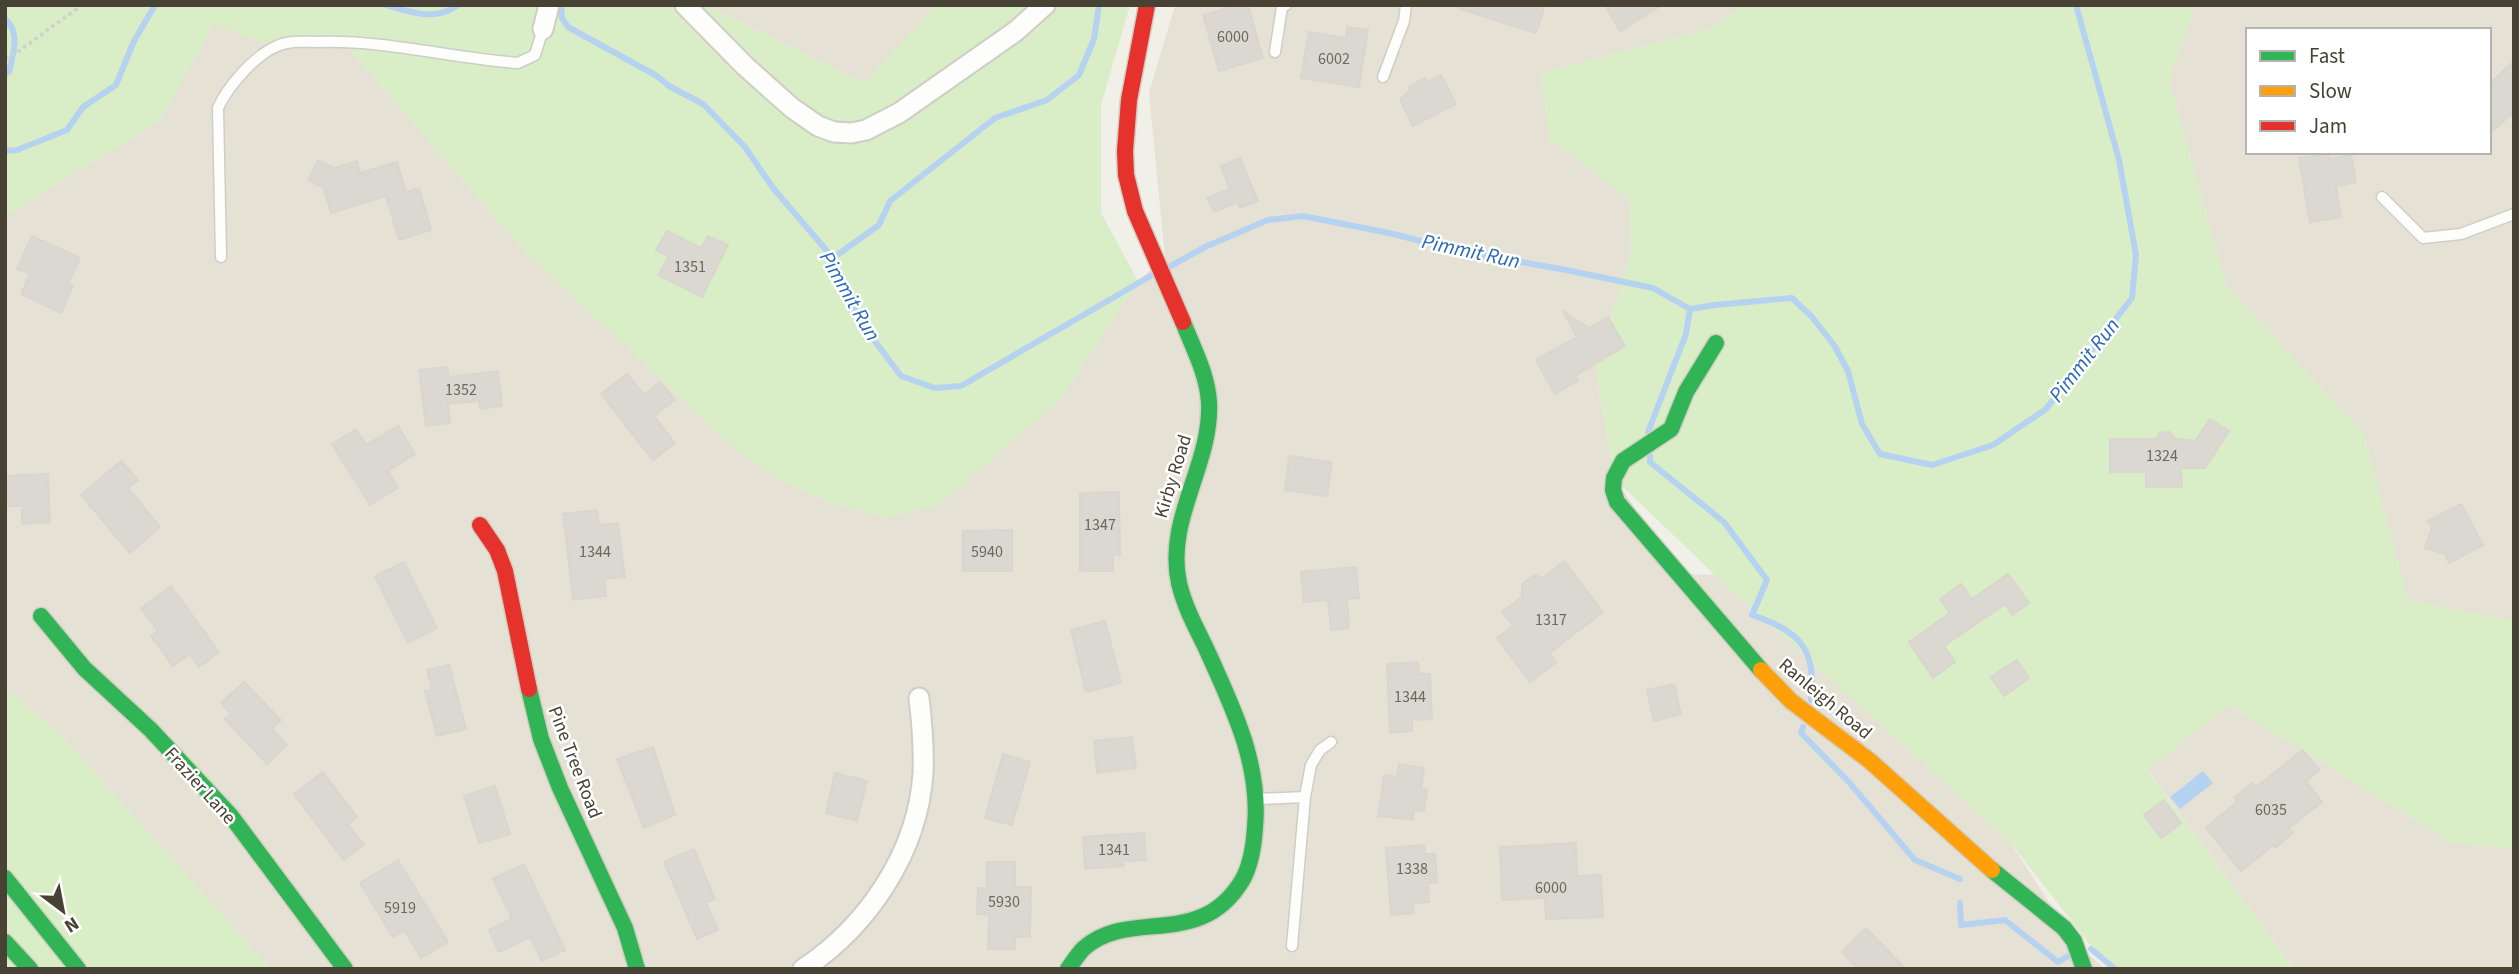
<svg xmlns="http://www.w3.org/2000/svg" width="2519" height="974" viewBox="0 0 2519 974" font-family="'Source Sans 3',sans-serif">
<style>
.residential{fill:#e5e2d5;fill-rule:evenodd}
.green{fill:#d9edc6}
.water{fill:#b6d2f1}
.lines{fill:none;stroke-linecap:round;stroke-linejoin:round}
.stream{stroke:#b6d2f1;stroke-width:6}
.building{fill:#dad8d1;stroke:#d8d6ce;stroke-width:2}
.lane-casing{stroke:#cecdc6;stroke-width:13}
.street-casing{stroke:#cecdc6;stroke-width:23}
.fast-casing{stroke:#d0cebf;stroke-width:19}
.slow-casing{stroke:#d0cebf;stroke-width:19}
.jam-casing{stroke:#d0cebf;stroke-width:19}
.path{stroke:#d1cfc9;stroke-width:3.5;stroke-dasharray:3.5 3.5;stroke-linecap:butt}
.lane{stroke:#fdfdfc;stroke-width:10}
.street{stroke:#fdfdfc;stroke-width:19}
.fast{stroke:#30b455;stroke-width:16}
.slow{stroke:#ff9f0a;stroke-width:16}
.jam{stroke:#e5322d;stroke-width:16}
.labels{text-anchor:middle;stroke-width:5;stroke-linejoin:round;paint-order:stroke}
.number-label{font-size:16px;fill:#6c685c}
.street-label{font-size:19px;fill:#474234;stroke:#fff}
.water-label{font-size:21px;font-style:italic;fill:#2768b9;stroke:#fff}
</style>
<rect width="100%" height="100%" fill="#f0efe8"/>
<path class="residential" d="M705 5H937L864 83Z
M1175 5H1742L1712 28 1541 73 1550 140 1630 199 1631 254 1595 366 1614 478 1680 574 1715 575 2010 842 2074 941 2105 969H271L60 734 5 688V216L160 121 214 23 275 47 342 41 525 252 779 479 831 503 887 518 1061 399 1138 281 1165 257 1149 93Z
M2195 5H2514V621L2408 600 2363 433 2226 285 2169 80ZM2248 30H2489V152H2248Z
M2229 705 2452 843 2514 849V969H2294L2147 769Z"/>
<path class="green" d="M5 5H705L864 83 937 5H1130L1101 105V213L1138 281 1061 399 939 505 887 518 831 503 779 479 732 446 525 252 342 41 275 47 214 24 160 121 5 216Z
M1742 5H2195L2169 80 2226 285 2363 433 2408 600 2514 621V849L2452 843 2229 705 2147 770 2294 969H2109L2010 842 1715 575 1614 478 1595 366 1631 254 1630 199 1550 140 1541 73 1712 28Z
M5 688 60 734 271 969H5Z"/>
<path class="water" d="M2203 771 2213 783 2180 809 2170 797Z"/>
<g class="lines">
<path class="stream" d="M386 5C411 12 435 22 458 5
M561 5 562 18 568 27 657 76 669 86 703 104 745 147 773 188 833 258 862 324 901 376 935 388 961 386 1154 274
M5 19C21 33 13 54 9 72L5 74
M5 151 17 150 67 130 83 107 116 85 134 41 155 5
M833 258 879 225 890 201 995 118 1047 100 1079 75 1094 39 1099 5
M1167 268 1207 246 1268 220 1303 216 1389 233 1465 252 1566 270 1653 288 1690 309 1715 305 1792 298 1812 317 1834 345 1848 371 1862 424 1880 454 1932 465 1993 445 2046 409 2132 298 2136 255 2119 160 2076 5
M1648 432 1686 334 1690 309
M1650 456V462L1724 522 1767 580 1752 615C1799 631 1817 648 1811 700
M1803 727 1801 733 1848 781 1915 860 1960 879
M1960 903 1961 925 2005 920 2058 962 2070 955
M2091 949 2115 969"/>
</g>
<path class="building" d="M1238 5H1248L1263 58 1219 71 1203 15Z
M1460 5H1545L1536 33 1460 9Z
M1605 5H1662L1620 31Z
M1347 27 1368 30 1359 87 1301 78 1309 32 1346 38Z
M2514 61V112L2489 134V84Z
M1441 75 1456 104 1413 126 1400 100 1410 90 1408 87 1425 78 1427 82Z
M2328 153 2329 159 2351 155 2356 182 2336 186 2341 217 2310 222 2299 158Z
M1240 158 1258 201 1240 208 1238 202 1214 212 1207 198 1230 189 1221 166Z
M318 160 334 168 357 161 360 173 397 162 406 192 419 188 431 230 399 240 386 196 331 213 324 188 308 180Z
M667 231 701 248 708 236 728 245 702 297 658 275 669 257 656 250Z
M32 236 80 258 68 284 73 286 61 313 21 294 30 274 17 269Z
M1563 311 1589 328 1608 317 1625 346 1575 376 1578 380 1555 394 1536 360 1577 337Z
M447 367 449 377 498 371 502 406 480 409 479 401 448 404 450 423 426 426 419 370Z
M627 374 644 395 660 382 675 400 654 416 675 443 653 460 601 394Z
M2210 419 2229 431 2205 468H2181L2182 487H2146V472H2110V439H2156L2160 433 2170 432 2176 439 2195 441Z
M398 426 415 454 388 471 398 488 370 505 332 444 356 429 366 445Z
M1289 456 1332 462 1327 496 1285 490Z
M121 461 138 480 128 488 160 527 130 553 81 495Z
M48 474 50 522 22 524V506H5V476Z
M1119 492 1120 555H1113V571H1080V493Z
M2461 504 2483 545 2449 563 2445 554 2425 548 2432 527 2428 521Z
M597 510 599 525 618 523 625 577 604 579 606 596 573 600 563 514Z
M1012 530V571H963V531Z
M1564 561 1603 612 1549 653 1556 662 1530 682 1497 638 1513 626 1502 612 1522 597V584L1535 575 1543 578Z
M404 562 437 628 408 643 375 576Z
M1356 567 1359 598 1347 599 1349 628 1331 630 1328 600 1304 602 1301 572Z
M2008 574 2029 603 2012 615 2005 604 1944 646 1955 662 1933 678 1909 642 1950 613 1940 599 1961 584 1972 599Z
M171 586 219 652 199 667 190 654 173 666 151 636 158 631 141 608Z
M1105 621 1121 683 1086 692 1071 630Z
M2017 660 2029 678 2004 696 1991 677Z
M1418 662 1419 674H1430L1432 719 1412 720V731L1390 733 1387 664Z
M449 665 466 729 437 736 425 691 432 690 427 670Z
M244 682 281 720 272 729 287 745 267 764 225 719 231 714 221 703Z
M1674 684 1681 714 1654 721 1647 690Z
M1132 737 1136 768 1097 773 1094 741Z
M653 747 675 815 644 828 617 759Z
M2303 750 2319 770 2306 781 2322 802 2289 828 2293 833 2275 848 2273 845 2241 871 2206 828 2237 802 2234 798 2252 783 2256 787Z
M1003 754 1030 762 1012 825 985 818Z
M1399 764 1424 768 1421 789 1427 790 1424 811 1414 810 1413 820 1378 816 1384 775 1397 777Z
M323 772 357 817 348 824 364 845 344 860 294 794Z
M835 773 867 781 857 821 826 813Z
M495 786 510 834 479 843 464 796Z
M2164 800 2181 823 2161 838 2144 815Z
M1144 833 1146 860 1123 861 1124 866 1085 869 1083 837Z
M1576 843 1577 876 1601 875 1603 917 1546 919 1545 898 1502 900 1500 847Z
M1424 845 1425 854H1435L1437 882 1428 883 1429 902 1413 903 1414 913 1391 915 1386 848Z
M694 849 715 899 706 903 718 930 697 939 664 862Z
M398 860 448 942 421 958 404 930 393 937 360 883Z
M987 862H1015V887H1031L1030 937H1015V949H988L989 914H977L978 888H987Z
M524 864 565 950 542 961 530 937 499 952 489 930 512 919 493 879Z
M1866 928 1906 969H1858L1842 952Z"/>
<g class="lines">
<g class="lane-casing">
<path id="lane" d="M1275 52 1282 7 1286 5
M1383 77 1404 21 1406 5
M2382 197 2423 238 2461 234 2514 214
M221 257 218 108C228 86 254 56 277 46 290 40 305 42 319 42 386 40 451 58 518 63L535 55 543 29
M1257 799 1305 797
M1292 946 1305 797 1311 765 1320 750 1331 742"/>
</g>
<g class="street-casing">
<path id="street" d="M685 5 745 66 792 108 818 126 834 132 851 133 866 130 899 113 1016 31 1045 5
M543 29 549 5
M803 969C868 926 918 852 923 773 924 748 922 723 919 698"/>
</g>
<g class="fast-casing">
<path id="fast" d="M1716 343 1686 392 1671 429 1623 461 1614 478 1613 490 1617 502 1761 670
M41 616 84 668 150 729 231 816 345 969
M529 689 541 739 560 788 625 928 637 969
M1992 870 2064 928 2074 941 2084 969
M5 878 78 969
M5 942 30 969
M1068 969C1073 962 1078 954 1084 948 1131 907 1201 951 1243 879 1251 864 1254 844 1255 827 1261 762 1231 704 1205 646 1195 626 1184 605 1179 583 1165 519 1212 465 1209 402 1207 373 1193 348 1183 322"/>
</g>
<g class="slow-casing">
<path id="slow" d="M1761 670 1791 701 1870 761 1992 870"/>
</g>
<g class="jam-casing">
<path id="jam" d="M1147 5 1129 100 1125 151 1126 175 1135 211 1183 322
M480 525 497 550 505 571 529 689"/>
</g>
<path class="path" d="M5 58 19 51 82 5"/>
<use href="#lane" class="lane"/>
<use href="#street" class="street"/>
<use href="#fast" class="fast"/>
<use href="#slow" class="slow"/>
<use href="#jam" class="jam"/>
</g>
<g class="labels">
<g class="number-label">
<text x="1233" y="42">6000</text>
<text x="1334" y="64">6002</text>
<text x="690" y="272">1351</text>
<text x="461" y="395">1352</text>
<text x="2162" y="461">1324</text>
<text x="1100" y="530">1347</text>
<text x="595" y="557">1344</text>
<text x="987" y="557">5940</text>
<text x="1551" y="625">1317</text>
<text x="1410" y="702">1344</text>
<text x="2271" y="815">6035</text>
<text x="1114" y="855">1341</text>
<text x="1412" y="874">1338</text>
<text x="1551" y="893">6000</text>
<text x="1004" y="907">5930</text>
<text x="400" y="913">5919</text>
</g>
<g class="street-label">
<text transform="translate(1172 476) rotate(-73)" y="7">Kirby Road</text>
<text transform="translate(1826 698) rotate(40)" y="7">Ranleigh Road</text>
<text transform="translate(576 762) rotate(69)" y="7">Pine Tree Road</text>
<text transform="translate(201 785) rotate(48)" y="7">Frazier Lane</text>
</g>
<g class="water-label">
<text transform="translate(1471 251) rotate(12)" y="7">Pimmit Run</text>
<text transform="translate(850 296) rotate(60)" y="7">Pimmit Run</text>
<text transform="translate(2084 360) rotate(-52)" y="7">Pimmit Run</text>
</g>
</g>
<rect width="2519" height="974" fill="none" stroke="#474234" stroke-width="14"/>
<rect x="2246" y="28" width="245" height="126" fill="#ffffff" stroke="#b5b3ae" stroke-width="2"/>
<rect x="2260" y="51" width="35" height="10" fill="#30b455" stroke="#b5b3ae" stroke-width="2"/>
<text x="2309" y="63" font-size="21" fill="#474234">Fast</text>
<rect x="2260" y="86" width="35" height="10" fill="#ff9f0a" stroke="#b5b3ae" stroke-width="2"/>
<text x="2309" y="98" font-size="21" fill="#474234">Slow</text>
<rect x="2260" y="121" width="35" height="10" fill="#e5322d" stroke="#b5b3ae" stroke-width="2"/>
<text x="2309" y="133" font-size="21" fill="#474234">Jam</text>
<g transform="translate(63 911) rotate(148)" stroke="#ffffff" stroke-width="5" paint-order="stroke">
<path d="M0-5L12 26L0 18L-12 26Z" fill="#474234"/>
<text y="-10" font-size="19" font-weight="bold" text-anchor="middle" fill="#474234">N</text>
</g>
</svg>
